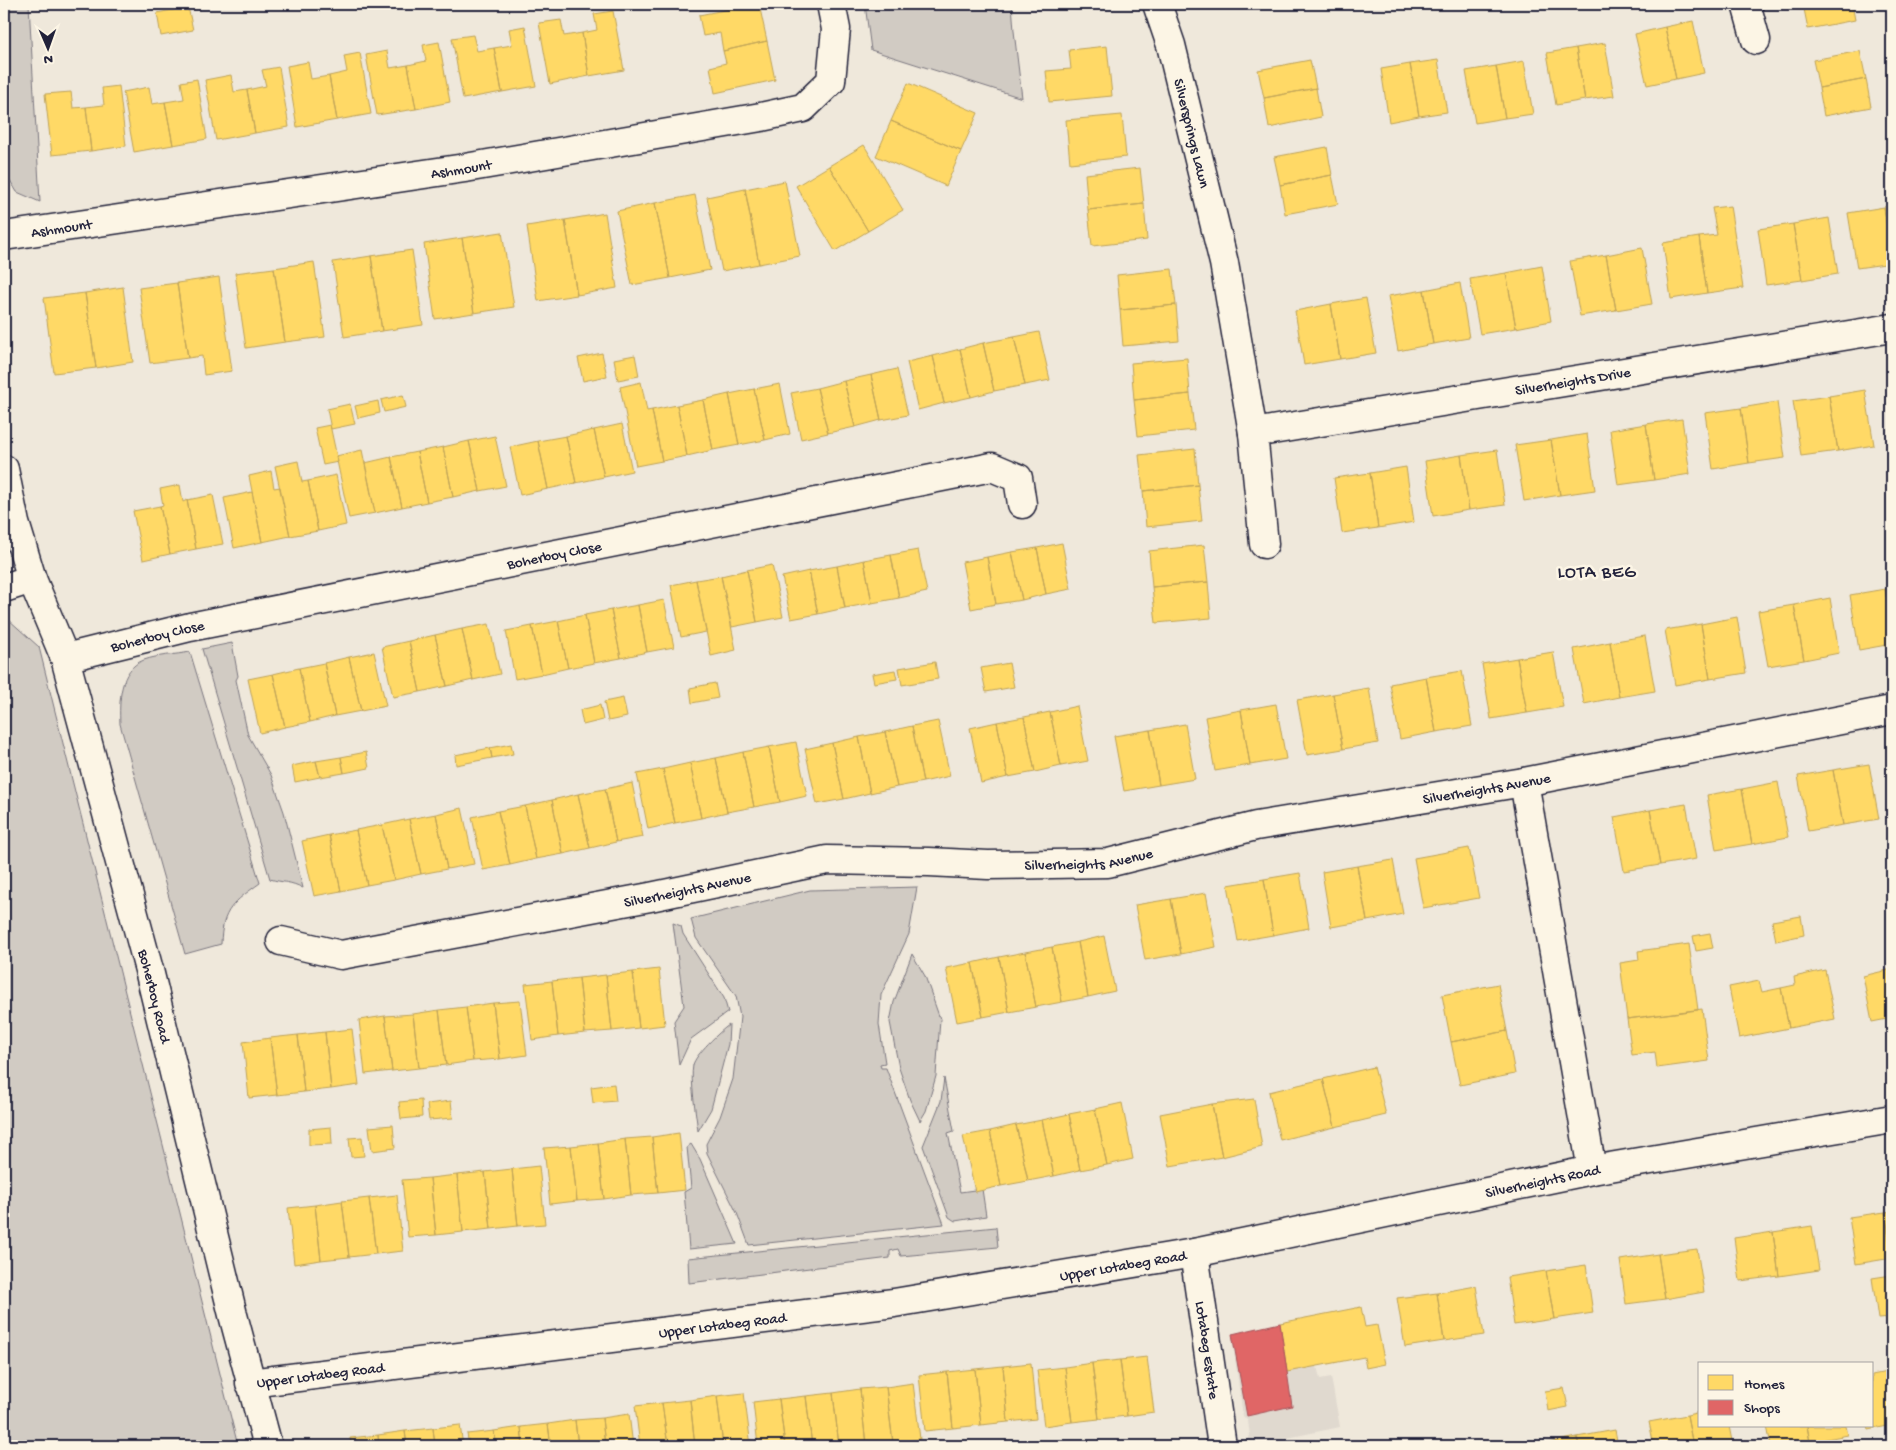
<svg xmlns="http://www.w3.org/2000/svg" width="1896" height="1450" viewBox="0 0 1896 1450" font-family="'Gochi Hand',sans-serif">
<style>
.built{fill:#e0d9cf}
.green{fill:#d1cbc3;stroke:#7a767f}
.homes{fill:#ffd966;stroke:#bda259}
.shops{fill:#e06666;stroke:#a75259}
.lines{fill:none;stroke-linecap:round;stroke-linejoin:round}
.street-casing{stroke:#22223b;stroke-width:31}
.street{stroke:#fcf5e5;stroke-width:28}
.labels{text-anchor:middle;stroke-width:5;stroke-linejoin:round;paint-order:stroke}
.street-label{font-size:15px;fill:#22223b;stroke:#fcf5e5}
.quarter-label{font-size:18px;letter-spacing:1px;fill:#22223b;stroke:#fcf5e5}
</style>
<rect width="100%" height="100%" fill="#efe8db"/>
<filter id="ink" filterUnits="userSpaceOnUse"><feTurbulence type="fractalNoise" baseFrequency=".02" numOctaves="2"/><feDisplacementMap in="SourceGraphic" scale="10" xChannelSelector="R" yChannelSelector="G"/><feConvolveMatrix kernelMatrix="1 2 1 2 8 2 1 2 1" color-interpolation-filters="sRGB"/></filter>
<g filter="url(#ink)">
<path class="built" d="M1280 1323 1287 1372 1317 1366 1320 1379 1331 1377 1340 1427 1249 1446 1247 1440 1250 1436 1248 1421 1243 1416 1232 1337 1240 1331Z"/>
<path class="green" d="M4 4H29L40 202 17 192 5 172 4 162 5 89 4 83Z
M865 4H1012L1014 31 1022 98 871 50Z
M8 619 39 647 238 1446H4V620Z
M232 643 238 676 236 680 248 735 271 775 284 812 303 888C290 881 283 883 270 879L202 649Z
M190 652 260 883C234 902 222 909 221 944L185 954 120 724C119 702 119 669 144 660 158 655 175 655 190 652Z
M917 887 909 934 881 995 879 1024 885 1063 880 1064 881 1068H886L944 1224 749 1245 737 1213 707 1153 706 1144 720 1117 733 1079 740 1017 736 996 696 938 691 919 810 890Z
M673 923 681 926 683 934 724 998 728 1012 691 1039 679 1065 674 1021 684 1006Z
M912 954 925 976 940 1019 936 1076 926 1111 920 1121 910 1100 899 1068 890 1022 894 1002Z
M729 1025 728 1044 711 1109 698 1131C696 1114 690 1081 693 1065 695 1055 720 1031 729 1025Z
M944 1078 954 1131 948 1133 960 1192 982 1189 986 1216 955 1221 949 1217 923 1146 941 1101Z
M691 1144 700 1159 737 1244 689 1249 684 1192 691 1188 687 1147Z
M996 1227 998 1247 901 1256 898 1249 890 1251V1258L689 1283 688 1258Z"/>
<path class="homes" d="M755 4H759L767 41 723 51 720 33 703 36 699 15Z
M1803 4H1852L1855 20 1808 29Z
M188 7 193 30 161 36 157 13Z
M613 11 624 70 589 76 582 33 597 30 594 14Z
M561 20 564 36 582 33 589 76 550 84 539 23Z
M1693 21 1704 73 1676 79 1665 27Z
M525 26 536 86 502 92 494 48 512 45 509 29Z
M1665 27 1676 79 1647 85 1635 34Z
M473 35 477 51 494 48 502 92 463 99 452 38Z
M767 41 775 80 715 93 710 67 726 63 723 51Z
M439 42 450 102 416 109 408 65 426 61 423 45Z
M1605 43 1614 96 1585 100 1576 48Z
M1107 46 1112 96 1049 102 1046 71 1071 69 1069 50Z
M1576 48 1585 100 1556 105 1547 53Z
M387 51 390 68 408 65 416 109 377 115 366 55Z
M1860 51 1866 79 1819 88 1813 60Z
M360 53 371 114 337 120 329 76 347 72 344 56Z
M1310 60 1316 88 1264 98 1258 70Z
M1438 60 1447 112 1419 116 1410 64Z
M1524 61 1533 114 1505 118 1496 66Z
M308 62 311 79 329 76 337 120 297 127 287 66Z
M1410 64 1419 116 1389 122 1381 69Z
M1496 66 1505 118 1475 123 1466 71Z
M279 67 289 127 255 133 247 90 266 86 262 70Z
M231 75 234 92 247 90 255 133 216 140 205 80Z
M197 79 207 139 173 145 165 102 184 99 181 82Z
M1866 79 1871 107 1824 116 1819 88Z
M908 83 978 113 961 151 891 121Z
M119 86 126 146 91 151 86 107 104 105 102 88Z
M149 87 152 104 165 102 173 145 134 152 123 92Z
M1316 88 1321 117 1269 128 1264 98Z
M71 92 73 108 86 107 91 151 52 155 45 94Z
M1122 115 1126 157 1070 163 1066 120Z
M891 121 961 151 946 186 876 156Z
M864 145 903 210 868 231 829 166Z
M1327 147 1332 175 1280 185 1274 157Z
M829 166 868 231 835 251 796 186Z
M1140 168 1144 204 1088 210 1085 174Z
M1332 175 1338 204 1285 214 1280 185Z
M785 181 800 256 759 264 745 189Z
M745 189 759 264 722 271 707 197Z
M695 195 710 270 670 278 655 203Z
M655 203 670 278 632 285 617 211Z
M1144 204 1147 240 1092 246 1088 210Z
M1730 206 1743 288 1707 293 1699 237 1717 235 1712 208Z
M1892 206V261L1884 207Z
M1884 207 1892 263 1857 268 1848 213Z
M605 213 617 288 577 295 565 220Z
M1829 218 1838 274 1802 280 1793 224Z
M565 220 577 295 538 301 527 226Z
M1793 224 1802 280 1766 285 1758 229Z
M502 232 514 307 474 313 462 238Z
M1699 237 1707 293 1671 299 1663 243Z
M462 238 474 313 435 319 424 244Z
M1642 248 1652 304 1616 310 1606 255Z
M412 250 423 325 382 331 371 256Z
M1606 255 1616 310 1580 316 1570 261Z
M371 256 382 331 344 337 333 262Z
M314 262 325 337 285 342 274 268Z
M1542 266 1551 321 1516 328 1506 273Z
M274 268 285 342 246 348 235 273Z
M1172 269 1176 305 1120 310 1117 275Z
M1506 273 1516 328 1480 334 1470 279Z
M219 277 232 371 204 375 202 356 188 358 177 283Z
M177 283 188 358 150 363 139 288Z
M1460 283 1469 338 1433 344 1424 290Z
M123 287 133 362 96 368 85 293Z
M1424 290 1433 344 1398 351 1388 296Z
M85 293 96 368 54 373 44 298Z
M1366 298 1376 353 1340 359 1331 304Z
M1331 304 1340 359 1304 365 1295 311Z
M1176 305 1179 341 1123 346 1120 310Z
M1039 332 1050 380 1025 385 1014 337Z
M1014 337 1025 385 994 391 983 343Z
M983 343 994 391 971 397 960 349Z
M960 349 971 397 944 403 933 356Z
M602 353 607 376 583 381 578 358Z
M635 355 639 376 618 380 614 359Z
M933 356 944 403 918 410 907 362Z
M1187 358 1190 394 1134 400 1131 363Z
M897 369 908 415 881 420 871 375Z
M871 375 881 420 855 427 844 381Z
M844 381 855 427 828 433 817 388Z
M641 382 647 411 652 410 662 461 636 466 620 387Z
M780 384 790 434 765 440 754 389Z
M817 388 828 433 801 439 791 393Z
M754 389 765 440 739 445 729 394Z
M1865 390 1874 445 1838 451 1829 396Z
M729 394 739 445 713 450 703 400Z
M1190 394 1194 430 1138 436 1134 400Z
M403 395 406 407 384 412 381 400Z
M1829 396 1838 451 1801 456 1793 401Z
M703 400 713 450 687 456 677 405Z
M378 401 380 413 358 418 355 406Z
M1777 402 1785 458 1749 463 1741 408Z
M350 404 355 424 331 429 327 409Z
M677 405 687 456 662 461 652 410Z
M1741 408 1749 463 1713 469 1705 413Z
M1682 419 1690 474 1654 480 1646 424Z
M622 424 632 471 604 477 594 430Z
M1646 424 1654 480 1618 485 1610 430Z
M330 425 338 462 323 465 315 428Z
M594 430 604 477 576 483 566 436Z
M1587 434 1595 490 1560 495 1551 440Z
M495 436 506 486 480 491 469 441Z
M566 436 576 483 548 489 538 441Z
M1551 440 1560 495 1524 501 1515 445Z
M469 441 480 491 453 497 443 447Z
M538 441 548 489 520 495 510 447Z
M443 447 453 497 427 502 417 452Z
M1195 449 1198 485 1143 491 1139 455Z
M362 450 375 513 349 518 336 456Z
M1497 450 1505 505 1469 510 1461 455Z
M417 452 427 502 402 507 391 457Z
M1461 455 1469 510 1433 516 1425 461Z
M391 457 402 507 375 513 365 463Z
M298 461 302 482 308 481 318 531 290 536 275 466Z
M1406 467 1414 522 1378 528 1370 473Z
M271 471 274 488 280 487 290 536 262 542 249 476Z
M1370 473 1378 528 1342 533 1334 478Z
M336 475 346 525 318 531 308 481Z
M180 485 183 502 187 500 196 549 170 554 160 506 163 505 160 489Z
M1198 485 1202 521 1146 527 1143 491Z
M252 492 262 542 234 548 224 498Z
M213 495 223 544 196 549 187 500Z
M160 506 170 554 143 560 133 511Z
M1062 543 1071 589 1046 594 1037 548Z
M1204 545 1208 582 1152 587 1149 551Z
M1037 548 1046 594 1022 600 1012 552Z
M918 550 927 592 899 598 891 555Z
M1012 552 1022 600 996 604 987 557Z
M891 555 899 598 872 603 864 560Z
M987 557 996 604 971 609 962 562Z
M864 560 872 603 845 608 837 566Z
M772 565 783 617 757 622 747 570Z
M837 566 845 608 818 614 809 571Z
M747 570 757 622 732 627 721 576Z
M809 571 818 614 791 619 782 577Z
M721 576 736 650 711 656 696 580Z
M696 580 706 632 681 637 671 585Z
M1208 582 1211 618 1156 623 1152 587Z
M1892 588V628L1885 589Z
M1885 589 1892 628V644L1859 650 1850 595Z
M1830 598 1839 653 1804 660 1794 605Z
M664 600 674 647 647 652 638 605Z
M638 605 647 652 621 658 611 610Z
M1794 605 1804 660 1768 666 1758 611Z
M611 610 621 658 594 663 585 615Z
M585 615 594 663 568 668 558 621Z
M1737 617 1746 673 1710 679 1701 624Z
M558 621 568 668 542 674 532 626Z
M489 624 500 674 473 680 462 629Z
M1701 624 1710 679 1675 685 1665 630Z
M532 626 542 674 515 679 506 631Z
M462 629 473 680 447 686 435 635Z
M435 635 447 686 420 692 409 641Z
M1645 636 1655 691 1619 697 1610 642Z
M409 641 420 692 393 697 382 647Z
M1610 642 1619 697 1584 704 1574 649Z
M374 652 386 706 361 711 349 657Z
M1553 652 1563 707 1527 713 1517 658Z
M349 657 361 711 335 716 324 663Z
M1517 658 1527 713 1491 719 1482 664Z
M935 662 938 679 902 685 899 668Z
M324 663 335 716 310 722 299 668Z
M1009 663 1014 687 986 692 981 668Z
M299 668 310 722 285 727 273 674Z
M895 670 897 679 874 683 872 674Z
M1462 671 1472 726 1436 732 1426 677Z
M273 674 285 727 260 733 248 679Z
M1426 677 1436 732 1400 739 1390 684Z
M715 683 718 698 692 703 690 688Z
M1369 688 1378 743 1343 749 1333 694Z
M1333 694 1343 749 1307 755 1297 700Z
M623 698 627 717 608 721 604 702Z
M1276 704 1286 759 1250 765 1241 710Z
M600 705 603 720 583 725 580 710Z
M1077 706 1088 761 1061 766 1050 712Z
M1241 710 1250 765 1215 771 1205 717Z
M1050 712 1061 766 1035 772 1024 717Z
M1024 717 1035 772 1008 777 997 722Z
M938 721 950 776 923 782 912 726Z
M997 722 1008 777 981 783 970 728Z
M1185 724 1195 779 1159 785 1150 730Z
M912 726 923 782 897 787 885 732Z
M1150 730 1159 785 1124 791 1114 736Z
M885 732 897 787 870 793 859 737Z
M859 737 870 793 844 799 832 743Z
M796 742 807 796 780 802 769 747Z
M832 743 844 799 817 804 805 749Z
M511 744 513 754 492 758 490 748Z
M769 747 780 802 754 807 743 752Z
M490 748 492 758 456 765 455 755Z
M366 752 369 768 344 773 341 757Z
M743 752 754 807 727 812 716 758Z
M341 757 344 773 320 777 316 761Z
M716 758 727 812 701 818 690 763Z
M316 761 320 777 295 782 292 766Z
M690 763 701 818 675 823 663 769Z
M1869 764 1879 819 1843 825 1833 770Z
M663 769 675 823 648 829 637 774Z
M1833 770 1843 825 1808 831 1798 776Z
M1778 782 1788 837 1752 844 1742 789Z
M632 783 643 837 616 842 605 789Z
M605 789 616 842 590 848 578 794Z
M1742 789 1752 844 1716 850 1707 795Z
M578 794 590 848 563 854 552 800Z
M552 800 563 854 536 859 525 806Z
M1686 804 1696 859 1660 865 1650 810Z
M525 806 536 859 510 865 498 811Z
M462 808 474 864 447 869 436 814Z
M1650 810 1660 865 1624 871 1614 817Z
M498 811 510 865 483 870 472 817Z
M436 814 447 869 421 874 409 819Z
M409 819 421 874 394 880 382 825Z
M382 825 394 880 367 885 356 830Z
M356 830 367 885 341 891 329 835Z
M329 835 341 891 314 896 302 841Z
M1469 848 1479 898 1423 908 1414 858Z
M1393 860 1403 914 1367 921 1357 866Z
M1357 866 1367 921 1331 927 1322 872Z
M1300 873 1309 928 1273 935 1264 879Z
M1264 879 1273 935 1238 941 1228 885Z
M1206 893 1216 947 1181 954 1171 899Z
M1171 899 1181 954 1145 960 1135 905Z
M1801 916 1804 935 1776 941 1772 921Z
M1710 933 1713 948 1696 951 1693 936Z
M1104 936 1115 991 1088 997 1078 942Z
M1078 942 1088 997 1062 1002 1052 947Z
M1689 944 1698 1010 1627 1019 1620 963 1639 960 1638 951Z
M1052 947 1062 1002 1036 1007 1025 952Z
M1025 952 1036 1007 1009 1012 999 957Z
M999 957 1009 1012 983 1017 972 963Z
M972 963 983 1017 957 1022 946 968Z
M659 969 665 1025 639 1028 633 972Z
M1892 969V1018L1872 1022 1863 976Z
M1825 970 1835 1019 1789 1028 1781 988 1795 985 1794 977Z
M633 972 639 1028 612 1031 606 975Z
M606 975 612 1031 585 1033 579 978Z
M579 978 585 1033 558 1036 552 981Z
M552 981 558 1036 532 1040 525 984Z
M1759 981 1762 992 1781 988 1789 1028 1739 1038 1729 987Z
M1498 984 1507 1031 1451 1042 1442 995Z
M520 1001 527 1055 500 1059 493 1003Z
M493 1003 500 1059 473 1061 466 1007Z
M466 1007 473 1061 446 1065 439 1010Z
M1702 1009 1709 1061 1657 1068 1655 1052 1632 1055 1627 1019Z
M439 1010 446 1065 419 1068 413 1014Z
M413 1014 419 1068 392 1071 385 1016Z
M385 1016 392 1071 365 1074 359 1020Z
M352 1029 359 1085 331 1089 325 1032Z
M1507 1031 1515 1074 1460 1085 1451 1042Z
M325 1032 331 1089 304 1092 298 1035Z
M298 1035 304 1092 277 1095 270 1038Z
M270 1038 277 1095 249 1098 243 1042Z
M1374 1067 1386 1115 1335 1127 1323 1079Z
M1323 1079 1335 1127 1280 1140 1269 1092Z
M614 1084 616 1101 593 1103 591 1087Z
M1254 1099 1262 1147 1222 1157 1212 1104Z
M421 1100 422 1117 401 1119 399 1102Z
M451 1101 453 1118 429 1120 427 1104Z
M1122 1103 1133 1159 1107 1165 1095 1109Z
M1212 1104 1222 1157 1170 1166 1160 1114Z
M1095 1109 1107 1165 1080 1170 1069 1114Z
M1069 1114 1080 1170 1054 1176 1042 1120Z
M1042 1120 1054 1176 1028 1181 1016 1125Z
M393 1125 395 1148 372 1151 369 1127Z
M1016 1125 1028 1181 1001 1186 990 1131Z
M331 1127 332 1144 309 1145V1129Z
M990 1131 1001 1186 975 1192 963 1136Z
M679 1133 685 1190 658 1193 652 1137Z
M362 1137 364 1156 351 1157 349 1138Z
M652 1137 658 1193 631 1195 625 1139Z
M625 1139 631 1195 604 1199 598 1143Z
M598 1143 604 1199 577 1201 571 1146Z
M571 1146 577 1201 550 1204 544 1148Z
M539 1166 545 1224 518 1226 512 1169Z
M512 1169 518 1226 491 1229 485 1172Z
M485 1172 491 1229 463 1232 457 1175Z
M457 1175 463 1232 436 1235 430 1178Z
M430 1178 436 1235 408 1237 402 1180Z
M397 1195 403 1251 376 1254 369 1198Z
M369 1198 376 1254 349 1257 342 1201Z
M342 1201 349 1257 321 1260 315 1205Z
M315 1205 321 1260 294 1264 288 1208Z
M1892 1211V1258L1885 1212Z
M1885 1212 1892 1258 1856 1264 1849 1217Z
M1812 1226 1819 1270 1779 1276 1773 1232Z
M1773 1232 1779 1276 1740 1281 1734 1238Z
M1697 1249 1704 1292 1665 1299 1658 1254Z
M1658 1254 1665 1299 1626 1304 1620 1260Z
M1586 1265 1593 1313 1554 1319 1546 1271Z
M1546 1271 1554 1319 1514 1325 1507 1277Z
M1892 1275V1318L1878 1319 1872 1278Z
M1476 1286 1484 1335 1444 1341 1437 1293Z
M1437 1293 1444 1341 1405 1347 1397 1298Z
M1361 1307 1365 1327 1377 1325 1385 1364 1366 1368 1364 1357 1287 1372 1280 1323Z
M1147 1357 1154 1412 1127 1416 1120 1360Z
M1120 1360 1127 1416 1099 1419 1092 1363Z
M1031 1363 1036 1419 1008 1422 1003 1366Z
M1092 1363 1099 1419 1072 1422 1065 1367Z
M1003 1366 1008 1422 981 1425 975 1369Z
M1065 1367 1072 1422 1044 1426 1037 1370Z
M975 1369 981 1425 953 1428 947 1372Z
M1892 1371V1425L1869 1430 1868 1426H1872V1375Z
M947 1372 953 1428 925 1431 919 1375Z
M913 1383 920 1439 893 1443 886 1387Z
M886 1387 893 1443 866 1445 860 1389Z
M1564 1388 1568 1407 1548 1411 1545 1391Z
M860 1389 866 1445 839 1446 833 1393Z
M744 1393 751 1446H723L717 1396Z
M833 1393 839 1446H812L806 1396Z
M717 1396 723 1446H695L690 1400Z
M806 1396 812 1446H785L779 1399Z
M779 1399 785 1446H758L753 1402Z
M690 1400 695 1446H668L662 1403Z
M662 1403 668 1446H640L635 1406Z
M1700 1412V1426H1729L1733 1446H1693L1687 1415Z
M629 1414 633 1446H605L602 1418Z
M1687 1415 1693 1446H1654L1649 1422Z
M602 1418 605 1446H578L575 1420Z
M575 1420 578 1446H551L548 1424Z
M548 1424 551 1446H523L521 1427Z
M460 1425 463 1446H435L433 1428Z
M1767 1426H1807L1810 1442 1787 1446H1771Z
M1807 1426H1846L1848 1435 1810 1442Z
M521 1427 523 1446H496L494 1431Z
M433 1428 435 1446H407L405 1431Z
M1615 1430 1618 1446H1579L1577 1437Z
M405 1431 407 1446H379L378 1435Z
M494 1431 496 1446H469L467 1434Z
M378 1435 379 1446H351L350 1438Z
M1577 1437 1579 1446H1539V1445Z"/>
<path class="shops" d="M1280 1323 1292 1406 1247 1416 1232 1334Z"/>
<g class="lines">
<g class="street-casing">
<g id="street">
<path id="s1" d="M1157 4 1171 45 1224 263 1253 433 1264 544"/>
<path d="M1746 4 1756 40"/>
<path id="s2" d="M4 236 465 168 761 117 803 108 831 81 836 29 831 4"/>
<path id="s3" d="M1253 433 1892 328"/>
<path id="s4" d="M4 469 15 523 32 579 65 658 149 970 233 1315 268 1446"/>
<path d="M4 588 32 579"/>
<path id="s5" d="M65 658 190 627 992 467 1018 478 1022 504"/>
<path d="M1524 782 1592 1170"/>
<path id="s6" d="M281 941 341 955 650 897 827 860 929 862 988 865 1108 863 1256 826 1524 782 1892 710"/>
<path id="s7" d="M1194 1253 1222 1446"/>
<path id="s8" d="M250 1383 894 1303 1194 1253 1592 1170 1892 1119"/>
</g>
</g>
<use href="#street" class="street"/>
</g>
</g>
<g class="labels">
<g class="street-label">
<text dy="5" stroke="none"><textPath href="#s1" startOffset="134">Silversprings Lawn</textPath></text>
<text dy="5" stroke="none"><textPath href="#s2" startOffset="462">Ashmount</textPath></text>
<text dy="5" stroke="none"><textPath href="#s2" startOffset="58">Ashmount</textPath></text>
<text dy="5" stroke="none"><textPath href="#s3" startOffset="324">Silverheights Drive</textPath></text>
<text dy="5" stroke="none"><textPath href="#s5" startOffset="500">Boherboy Close</textPath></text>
<text dy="5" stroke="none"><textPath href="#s5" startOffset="95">Boherboy Close</textPath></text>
<text dy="5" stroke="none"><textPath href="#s6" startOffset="1224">Silverheights Avenue</textPath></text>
<text dy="5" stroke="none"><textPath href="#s6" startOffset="819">Silverheights Avenue</textPath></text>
<text dy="5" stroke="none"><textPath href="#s6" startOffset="414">Silverheights Avenue</textPath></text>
<text dy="5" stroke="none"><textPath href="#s4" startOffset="549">Boherboy Road</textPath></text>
<text dy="5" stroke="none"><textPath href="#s8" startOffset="1309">Silverheights Road</textPath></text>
<text dy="5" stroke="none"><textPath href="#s8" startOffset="881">Upper Lotabeg Road</textPath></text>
<text dy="5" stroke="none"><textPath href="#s8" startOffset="476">Upper Lotabeg Road</textPath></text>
<text dy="5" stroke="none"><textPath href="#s7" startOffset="98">Lotabeg Estate</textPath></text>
<text dy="5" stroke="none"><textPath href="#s8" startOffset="71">Upper Lotabeg Road</textPath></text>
</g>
<g class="quarter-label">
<text x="1597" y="577">LOTA BEG</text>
</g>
</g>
<rect width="1896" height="1450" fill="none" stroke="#fcf5e5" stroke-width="20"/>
<rect x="10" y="10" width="1876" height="1430" fill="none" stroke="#22223b" stroke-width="2" filter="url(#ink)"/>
<rect x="1698" y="1362" width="175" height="65" fill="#fcf5e5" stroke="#a5a1a1"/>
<rect x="1708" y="1375" width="25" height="15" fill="#ffd966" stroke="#a5a1a1"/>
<text x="1744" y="1388" font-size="15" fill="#22223b">Homes</text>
<rect x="1708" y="1400" width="25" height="15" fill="#e06666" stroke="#a5a1a1"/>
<text x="1744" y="1412" font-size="15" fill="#22223b">Shops</text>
<g transform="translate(48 48) rotate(178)" stroke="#fcf5e5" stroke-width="4" paint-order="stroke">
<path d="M0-4L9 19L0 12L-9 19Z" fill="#22223b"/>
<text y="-8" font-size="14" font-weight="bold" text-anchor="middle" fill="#22223b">N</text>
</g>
</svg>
